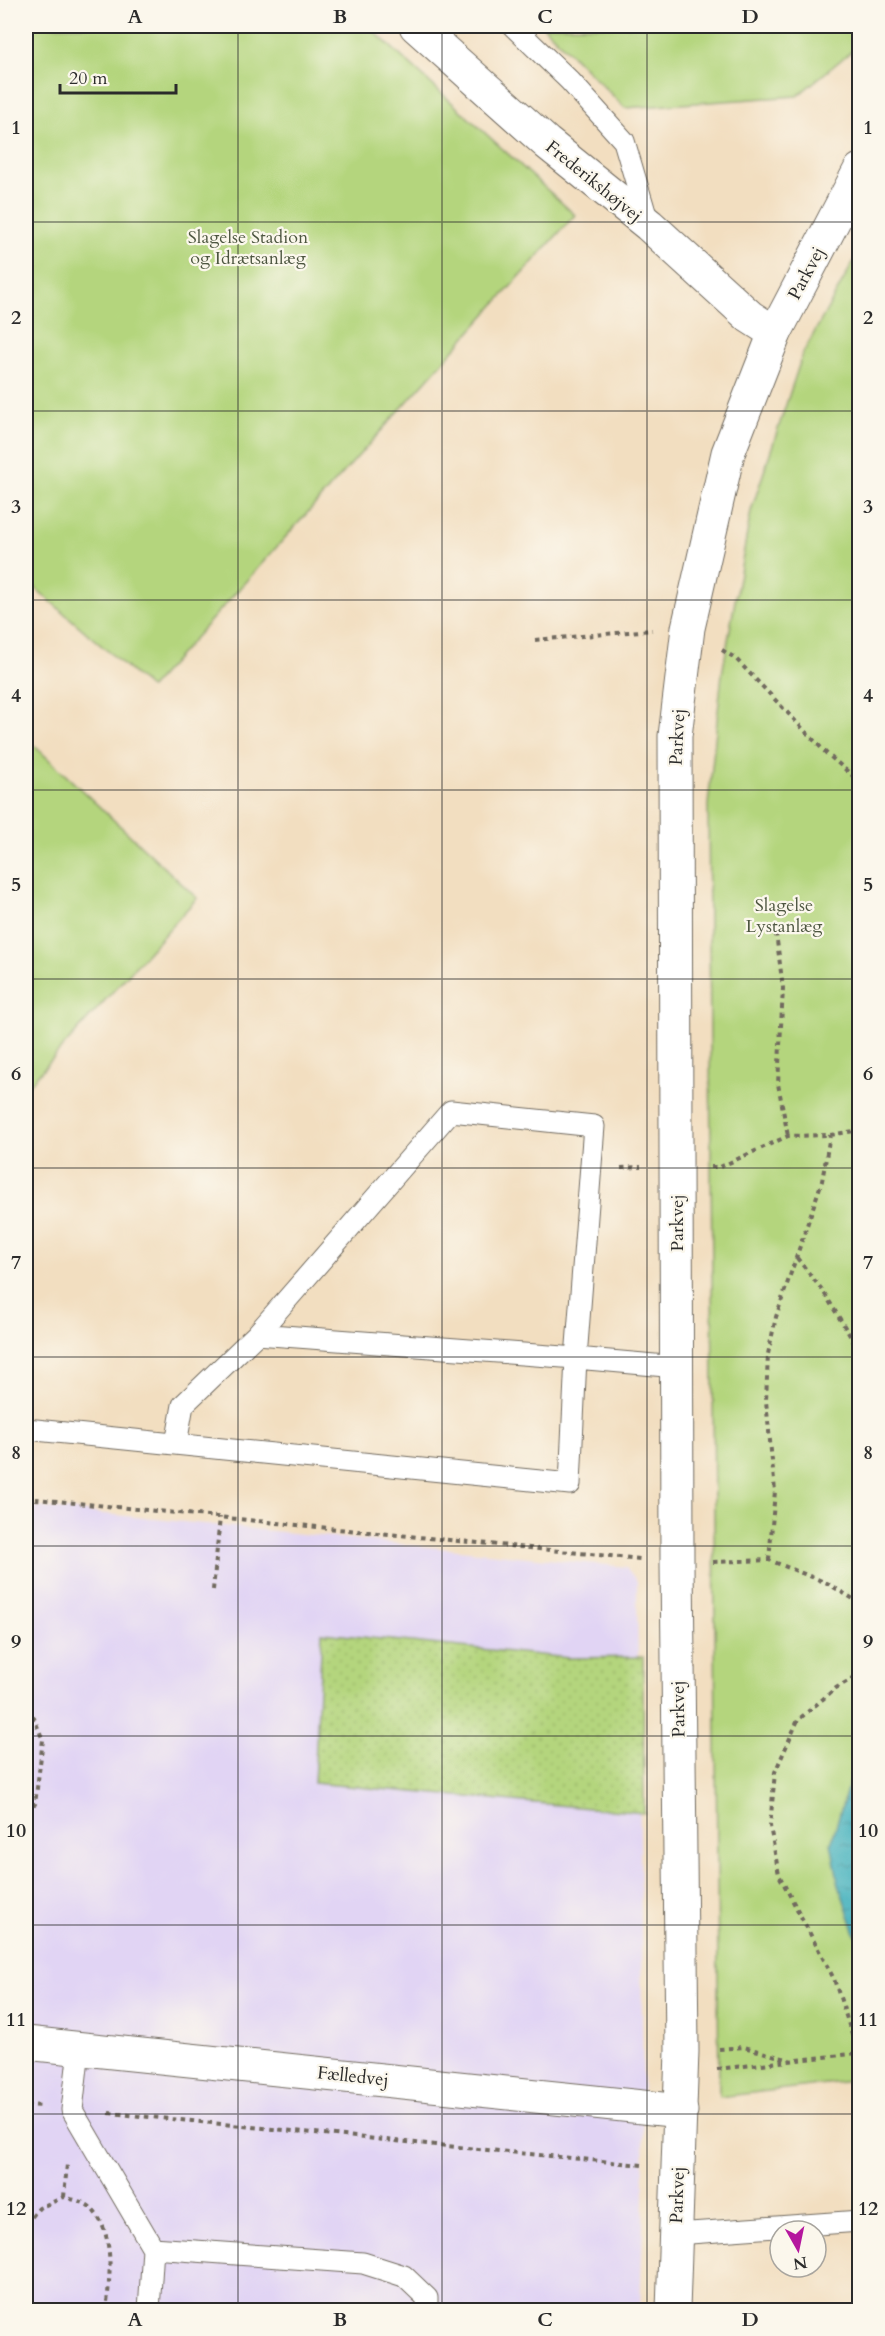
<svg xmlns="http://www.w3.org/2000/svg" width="885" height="2336" viewBox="0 0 885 2336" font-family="Cardo,serif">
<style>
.built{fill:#e1d4f4}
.grass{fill:url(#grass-dots);stroke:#708054;stroke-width:1.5}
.park{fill:#b4d57d;stroke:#708054;stroke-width:1.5}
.water{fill:url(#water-ripples);stroke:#366e74;stroke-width:1.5}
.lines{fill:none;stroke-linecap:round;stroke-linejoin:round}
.service-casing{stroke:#716a5f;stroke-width:23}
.minor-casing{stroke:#716a5f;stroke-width:35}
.tertiary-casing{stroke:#716a5f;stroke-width:35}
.path{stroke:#716a5f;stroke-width:4;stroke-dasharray:4.5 4.5;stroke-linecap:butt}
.service{stroke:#fff;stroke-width:21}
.minor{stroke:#fff;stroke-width:33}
.tertiary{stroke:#fff;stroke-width:33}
.grid{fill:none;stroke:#2b2b2b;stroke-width:1.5;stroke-opacity:0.55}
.labels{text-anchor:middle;stroke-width:4.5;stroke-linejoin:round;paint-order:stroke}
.street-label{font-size:18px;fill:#2b2b2b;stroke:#fbf7ec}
.park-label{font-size:18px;fill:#4d5640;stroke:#fbf7ec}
.neatline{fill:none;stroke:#2b2b2b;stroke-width:2}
.grid-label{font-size:20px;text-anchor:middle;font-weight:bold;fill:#2b2b2b}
</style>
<defs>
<pattern id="grass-dots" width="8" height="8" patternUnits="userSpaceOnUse" patternTransform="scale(1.5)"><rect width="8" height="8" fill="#b4d57d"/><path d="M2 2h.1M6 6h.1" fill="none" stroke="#9bb76c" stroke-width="1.8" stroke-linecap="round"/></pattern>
<pattern id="water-ripples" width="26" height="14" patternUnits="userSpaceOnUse" patternTransform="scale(1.5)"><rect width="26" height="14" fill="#42b1bd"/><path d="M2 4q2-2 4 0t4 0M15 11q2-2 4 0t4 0" fill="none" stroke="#37909a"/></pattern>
</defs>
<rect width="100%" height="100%" fill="#fbf7ec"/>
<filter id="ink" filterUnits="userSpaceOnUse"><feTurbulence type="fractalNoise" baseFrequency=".0167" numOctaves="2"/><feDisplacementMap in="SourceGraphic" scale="12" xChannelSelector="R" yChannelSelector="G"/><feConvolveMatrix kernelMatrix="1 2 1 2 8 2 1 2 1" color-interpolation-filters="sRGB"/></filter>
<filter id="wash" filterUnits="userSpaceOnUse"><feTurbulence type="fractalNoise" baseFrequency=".008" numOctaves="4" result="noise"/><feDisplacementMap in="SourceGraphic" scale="24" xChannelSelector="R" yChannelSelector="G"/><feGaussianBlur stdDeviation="1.35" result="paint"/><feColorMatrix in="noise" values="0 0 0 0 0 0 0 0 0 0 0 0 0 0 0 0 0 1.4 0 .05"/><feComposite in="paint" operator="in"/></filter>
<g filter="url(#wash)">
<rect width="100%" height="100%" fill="#f2dec0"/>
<path class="built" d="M26 1506 626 1567 637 1581 644 2197 640 2310H26Z"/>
<path class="grass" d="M322 1633 569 1658 643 1657 644 1813 314 1783Z"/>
<path class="park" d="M26 26H368L575 215 150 688 26 580Z
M543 26H859V45L797 96 625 108Z
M859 252V2080L719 2097 708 805 722 674 751 511 803 353Z
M26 738 197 898 26 1088Z"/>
<path class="water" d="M859 1749V1939L855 1933 839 1885 831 1843Z"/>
</g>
<g filter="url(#ink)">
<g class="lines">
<g class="service-casing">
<path id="service" d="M513 26 570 81 624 141 648 222
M257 1334 451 1111 594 1126 576 1358 677 1367
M26 1429 570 1484 576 1358 257 1334 183 1405 176 1444
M79 2049 72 2110 153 2248 149 2310
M676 2234 860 2221
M153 2248 363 2263 404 2276 427 2298V2310"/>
</g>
<g class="minor-casing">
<path id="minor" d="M416 26 547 143 649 225 750 317 775 333
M26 2043 681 2111"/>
</g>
<g class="tertiary-casing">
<path id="tertiary" d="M673 2310 682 2051 677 1563 675 736 688 628 728 453 775 333 860 170"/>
</g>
<path class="path" d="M535 640 652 630
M722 650 735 658 826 753 860 782
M776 933 783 988 778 1084 788 1136
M711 1167H720L788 1136 830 1135 860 1130
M621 1168 641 1167
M797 1258 823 1291 860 1352
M26 1498 640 1559
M769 1560 775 1491 766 1401 768 1354 776 1317 822 1181 830 1135
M713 1562 769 1560 827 1583 860 1603
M213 1590 220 1517
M26 1699 43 1740 35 1804H26
M719 2049 744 2047 790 2060
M858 2053 834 1979 779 1875 770 1826 775 1772 798 1720 836 1688 860 1674
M717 2069 859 2053
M26 2105 42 2106
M109 2113 642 2165
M64 2197 67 2164
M26 2224 39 2208 64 2197C71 2199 85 2202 90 2207 116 2232 110 2279 106 2310"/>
<use href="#service" class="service"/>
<use href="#minor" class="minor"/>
<use href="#tertiary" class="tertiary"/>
</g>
</g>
<path class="grid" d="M238 26V2310M442 26V2310M647 26V2310M26 222H860M26 411H860M26 600H860M26 790H860M26 979H860M26 1168H860M26 1357H860M26 1546H860M26 1736H860M26 1925H860M26 2114H860"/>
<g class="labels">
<g class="street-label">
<text transform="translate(594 181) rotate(39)" y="6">Frederikshøjvej</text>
<text transform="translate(806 273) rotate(-62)" y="6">Parkvej</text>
<text transform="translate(677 737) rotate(-87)" y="6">Parkvej</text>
<text transform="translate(677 1223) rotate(-90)" y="6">Parkvej</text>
<text transform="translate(678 1709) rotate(-91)" y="6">Parkvej</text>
<text transform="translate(353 2076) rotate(6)" y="6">Fælledvej</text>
<text transform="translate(677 2195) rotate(-88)" y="6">Parkvej</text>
</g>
<g class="park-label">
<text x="248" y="243">Slagelse Stadion<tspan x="248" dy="21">og Idrætsanlæg</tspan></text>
<text x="784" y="911">Slagelse<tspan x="784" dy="21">Lystanlæg</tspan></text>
</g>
</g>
<rect width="885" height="2336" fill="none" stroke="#fbf7ec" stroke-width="66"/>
<g transform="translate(798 2249) rotate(171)"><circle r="28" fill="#fbf7ec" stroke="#a8a59f" stroke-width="1.5"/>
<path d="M0-4.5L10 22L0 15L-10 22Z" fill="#b5179e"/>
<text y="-9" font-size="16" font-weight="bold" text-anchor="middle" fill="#2b2b2b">N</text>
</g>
<path d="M60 84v9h116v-9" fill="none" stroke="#2b2b2b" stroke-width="3"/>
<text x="69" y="84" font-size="18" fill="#2b2b2b" stroke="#fbf7ec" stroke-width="4.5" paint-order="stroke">20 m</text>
<rect x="33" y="33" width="819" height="2270" class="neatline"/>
<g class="grid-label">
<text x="135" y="23">A</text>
<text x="340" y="23">B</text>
<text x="545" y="23">C</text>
<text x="750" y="23">D</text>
<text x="16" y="134">1</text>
<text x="868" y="134">1</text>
<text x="16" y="324">2</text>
<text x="868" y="324">2</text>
<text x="16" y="513">3</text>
<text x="868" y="513">3</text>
<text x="16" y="702">4</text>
<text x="868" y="702">4</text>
<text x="16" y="891">5</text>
<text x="868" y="891">5</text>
<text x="16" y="1080">6</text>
<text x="868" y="1080">6</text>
<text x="16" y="1269">7</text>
<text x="868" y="1269">7</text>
<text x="16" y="1459">8</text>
<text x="868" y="1459">8</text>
<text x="16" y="1648">9</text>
<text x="868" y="1648">9</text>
<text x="16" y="1837">10</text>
<text x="868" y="1837">10</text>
<text x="16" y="2026">11</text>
<text x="868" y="2026">11</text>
<text x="16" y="2215">12</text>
<text x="868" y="2215">12</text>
<text x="135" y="2326">A</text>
<text x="340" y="2326">B</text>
<text x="545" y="2326">C</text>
<text x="750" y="2326">D</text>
</g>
</svg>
